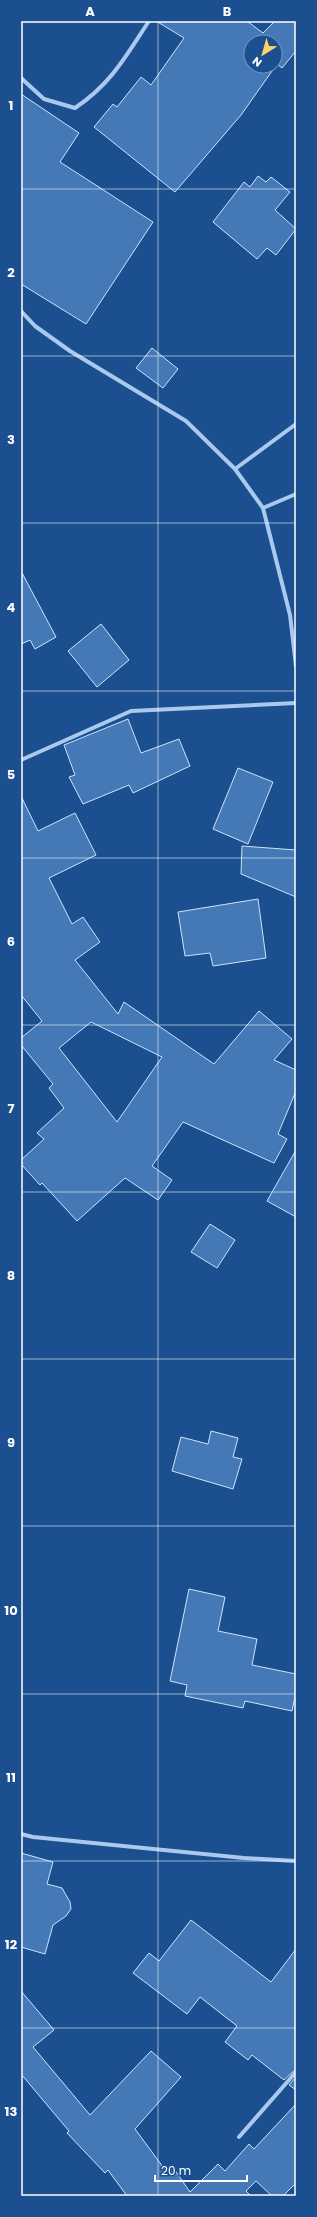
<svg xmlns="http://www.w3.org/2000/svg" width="317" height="2217" viewBox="0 0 317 2217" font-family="Poppins,sans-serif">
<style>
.building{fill:#4478b7;stroke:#cfe3fa;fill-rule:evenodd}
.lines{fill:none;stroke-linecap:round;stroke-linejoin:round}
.street{stroke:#a9c9ee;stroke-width:4}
.grid{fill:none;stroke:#fff;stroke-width:1;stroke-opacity:0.55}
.neatline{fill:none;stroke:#fff;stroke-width:1.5}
.grid-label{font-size:13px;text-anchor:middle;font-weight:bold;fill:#fff}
</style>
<rect width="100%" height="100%" fill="#1b4f8f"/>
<path class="building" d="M156 21H247L263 33 275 21H296V51L282 68 277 64 241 115 175 192 94 127 113 104 117 107 141 77 151 85 184 38ZM251 42H275V66H251Z
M21 94 79 133 60 162 153 222 86 324 21 284Z
M258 176 266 182 271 177 290 192 275 210 296 229 276 255 267 248 257 259 213 222 244 182 250 187Z
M152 348 178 369 163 388 136 368Z
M21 571 56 637 35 649 30 640 21 644Z
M101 624 129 660 97 687 68 651Z
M128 719 141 753 179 739 190 766 133 793 129 785 83 804 69 777 75 775 64 745Z
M238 768 273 782 248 844 213 829Z
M21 796 38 831 75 813 96 855 49 878 72 924 83 917 100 942 75 960 118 1014 124 1002 214 1064 259 1011 292 1039 274 1060 296 1070V1091L278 1134 287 1139 274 1163 183 1122 152 1166 172 1180 158 1200 125 1178 77 1221 42 1183 40 1185 21 1164V1160L44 1139 37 1133 64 1108 49 1088 53 1084 21 1045V1038L42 1021 21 995ZM91 1022 162 1057 117 1122 59 1048Z
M242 846 296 850V897L241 874Z
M258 899 266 958 213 966 210 953 185 956 178 912Z
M296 1150V1217L267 1201Z
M210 1224 235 1240 217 1268 191 1252Z
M211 1431 238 1438 233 1457 242 1459 233 1489 172 1471 181 1437 208 1444Z
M189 1589 225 1597 218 1631 257 1639 252 1665 296 1674V1692L292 1711 245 1701 243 1708 185 1696 187 1685 170 1681Z
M21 1853 53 1862 47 1884 62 1888 70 1902 71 1909 66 1916 53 1925 45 1954 21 1947Z
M191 1920 271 1982 296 1949V2069L284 2080 252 2055 248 2060 225 2042 237 2026 200 1997 187 2014 133 1973 149 1953 159 1961Z
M21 1991 54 2030 33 2047 90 2115 151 2051 181 2077 135 2129 166 2171 172 2166 190 2192 218 2164 225 2171 249 2144 254 2149 296 2104V2183L283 2196H272L256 2181 246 2191 251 2196H127L108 2170 105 2173 67 2133 69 2131 21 2074Z
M296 2077V2090L289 2085Z"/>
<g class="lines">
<path class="street" d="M21 78 44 99 75 108C111 84 126 56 149 21
M21 311 35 326 70 351 186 421 235 469 263 508 290 615 296 666
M235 469 296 424
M263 508 296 494
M21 760 131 711 296 703
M21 1834 33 1837 244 1858 296 1861
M239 2137 296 2072"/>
</g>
<path class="grid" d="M158 21V2196M21 189H296M21 356H296M21 523H296M21 691H296M21 858H296M21 1025H296M21 1192H296M21 1359H296M21 1526H296M21 1694H296M21 1861H296M21 2028H296"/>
<rect width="317" height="2217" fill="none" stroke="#1b4f8f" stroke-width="44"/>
<g transform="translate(263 54) rotate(217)"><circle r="19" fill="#1b4f8f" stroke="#7695bc"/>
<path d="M0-3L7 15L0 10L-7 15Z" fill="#ffd166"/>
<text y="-6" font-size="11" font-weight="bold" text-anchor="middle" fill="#ffffff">N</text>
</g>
<path d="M155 2175v6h92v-6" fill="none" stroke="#ffffff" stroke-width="2"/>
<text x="161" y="2175" font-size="12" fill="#ffffff" stroke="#1b4f8f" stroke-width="3" paint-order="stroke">20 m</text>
<rect x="22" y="22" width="273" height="2173" class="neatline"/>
<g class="grid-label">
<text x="90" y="16">A</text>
<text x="227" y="16">B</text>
<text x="11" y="110">1</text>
<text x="11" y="277">2</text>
<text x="11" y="444">3</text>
<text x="11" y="612">4</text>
<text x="11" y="779">5</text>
<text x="11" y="946">6</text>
<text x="11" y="1113">7</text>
<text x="11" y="1280">8</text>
<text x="11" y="1447">9</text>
<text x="11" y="1615">10</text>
<text x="11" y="1782">11</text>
<text x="11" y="1949">12</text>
<text x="11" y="2116">13</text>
</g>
</svg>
